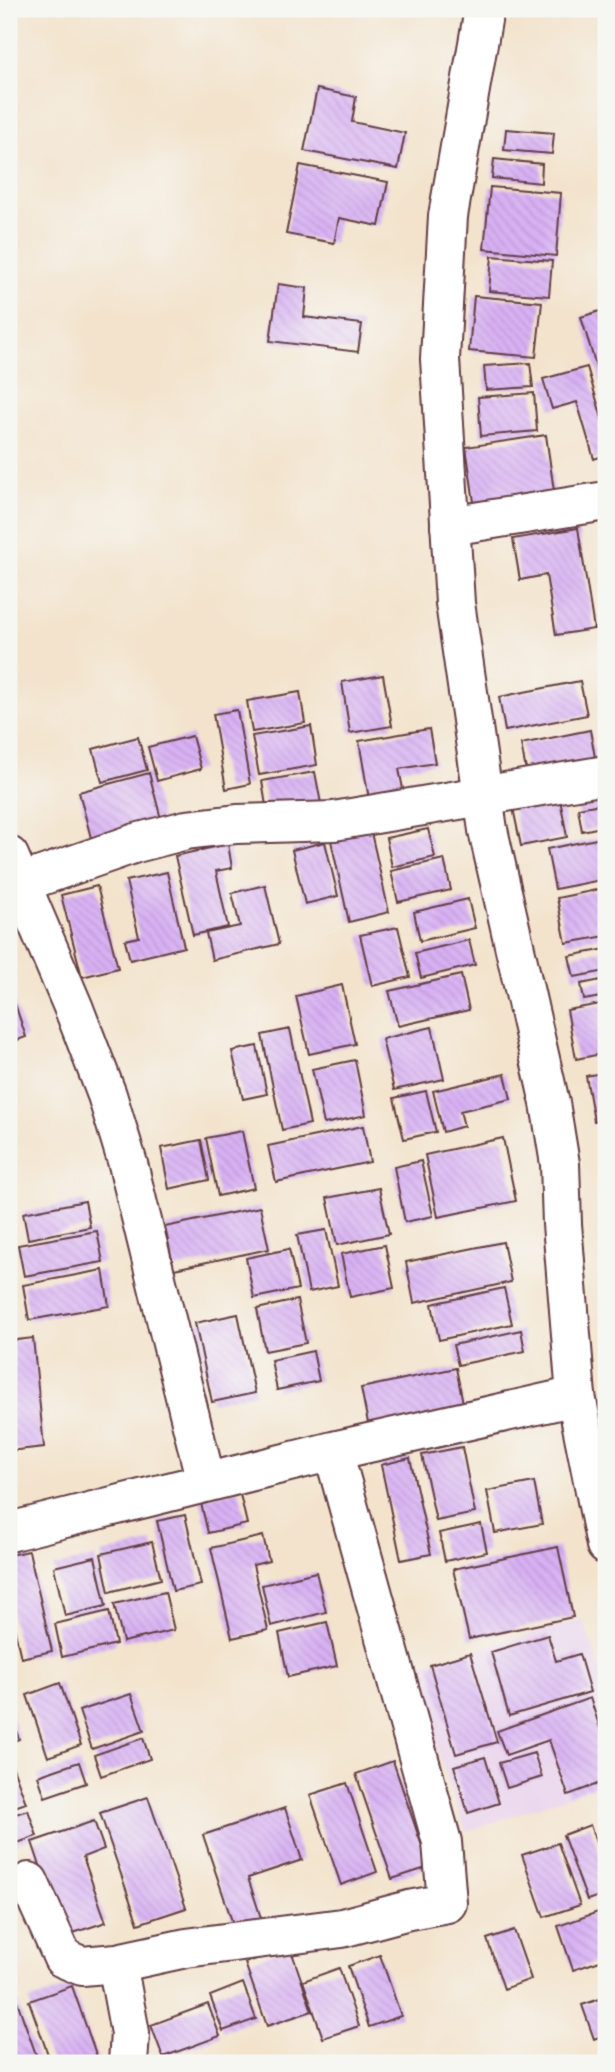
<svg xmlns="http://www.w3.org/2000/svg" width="615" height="2072" viewBox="0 0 615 2072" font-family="'Shantell Sans',sans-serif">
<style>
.built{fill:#e9d2ed}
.building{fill:url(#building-back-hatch)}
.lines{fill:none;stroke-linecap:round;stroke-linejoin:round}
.street-casing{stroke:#633c43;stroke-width:42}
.secondary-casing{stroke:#633c43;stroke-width:42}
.street{stroke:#fff;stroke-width:38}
.secondary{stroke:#fff;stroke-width:38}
</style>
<defs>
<pattern id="building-back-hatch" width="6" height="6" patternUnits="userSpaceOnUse" patternTransform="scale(1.75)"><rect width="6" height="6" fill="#d8b1f4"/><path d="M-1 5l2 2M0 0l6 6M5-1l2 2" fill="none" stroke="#bb98d1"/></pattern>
</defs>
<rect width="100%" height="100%" fill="#f6f6f2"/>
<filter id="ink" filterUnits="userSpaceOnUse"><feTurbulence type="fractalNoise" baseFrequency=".0143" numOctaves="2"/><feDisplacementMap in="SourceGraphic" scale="14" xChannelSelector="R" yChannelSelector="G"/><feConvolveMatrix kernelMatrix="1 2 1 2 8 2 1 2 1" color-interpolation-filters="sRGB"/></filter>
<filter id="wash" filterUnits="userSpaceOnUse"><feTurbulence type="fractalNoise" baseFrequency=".00686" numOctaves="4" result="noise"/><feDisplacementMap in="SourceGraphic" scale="28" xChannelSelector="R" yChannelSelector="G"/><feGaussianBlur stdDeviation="1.57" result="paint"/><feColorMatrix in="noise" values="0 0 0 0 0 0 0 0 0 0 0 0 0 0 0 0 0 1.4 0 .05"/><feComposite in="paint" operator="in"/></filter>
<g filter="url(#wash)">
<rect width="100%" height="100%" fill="#f3e3cc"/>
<path class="built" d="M583 1620 606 1686V1783L466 1832 409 1668Z"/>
<g id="blocks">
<path class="building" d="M317 89 356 97 352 122 405 133 398 169 304 151Z
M506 129 554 133 552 154 504 150Z
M494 159 542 164 541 183 492 178Z
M300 165 388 182 379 226 339 218 334 243 286 234Z
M490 187 561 193 556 256 484 249Z
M492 256 552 261 549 296 489 291Z
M278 284 307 288 304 317 362 324 358 352 270 341Z
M474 296 542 302 536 357 469 351Z
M606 309V399L581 317Z
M530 363 533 387 486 390 484 366Z
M587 367 606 432V455L594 459 577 402 552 409 543 379Z
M534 393 537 431 481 436 478 397Z
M546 435 555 498 475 509 466 447Z
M578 528 594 629 556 635 546 575 520 580 513 539Z
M383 675 392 726 350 733 342 682Z
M580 681 587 715 505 731 499 697Z
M300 692 305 723 252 732 247 701Z
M237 710 250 784 226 789 213 714Z
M311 726 317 765 259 775 252 736Z
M429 729 435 763 399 769 405 799 370 805 359 741Z
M590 730 597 768 528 781 521 744Z
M192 736 201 769 157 781 148 747Z
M138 737 147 770 102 782 93 749Z
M315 772 322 809 268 818 262 781Z
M149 773 161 819 91 838 79 792Z
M560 799 567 837 521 846 513 808Z
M606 803V826L582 831 578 808Z
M370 828 389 912 349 922 330 836Z
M428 829 435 857 392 867 386 838Z
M606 837V879L555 889 547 849Z
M325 842 338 896 305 904 292 850Z
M228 844 232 868 216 871 228 927 193 935 175 856Z
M444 859 451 890 398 902 391 871Z
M167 872 184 947 130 960 125 940 139 937 126 881Z
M265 885 279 944 212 960 206 933 240 926 232 893Z
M97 886 118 968 82 977 61 895Z
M606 888V936L566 943 557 898Z
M468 899 475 928 420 941 414 912Z
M398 927 410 977 372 986 360 935Z
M469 940 475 965 421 978 415 953Z
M606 949V971L574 977 569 956Z
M461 975 469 1010 398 1026 389 991Z
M606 979V996L584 1000 581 984Z
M342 985 355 1044 309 1054 296 996Z
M9 986 26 1037 9 1043Z
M606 1003V1053L576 1059 567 1010Z
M432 1027 444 1079 394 1090 382 1039Z
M290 1029 310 1124 282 1130 262 1035Z
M257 1046 267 1094 243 1099 232 1051Z
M355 1060 366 1115 324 1124 312 1069Z
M606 1072V1119L594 1121 586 1076Z
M505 1074 511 1099 460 1111 464 1126 443 1132 433 1091Z
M426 1091 436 1132 404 1139 394 1098Z
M363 1126 370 1162 276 1182 268 1146Z
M242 1131 254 1188 218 1196 206 1138Z
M503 1138 516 1201 438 1217 425 1155Z
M201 1140 209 1180 169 1189 161 1148Z
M421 1161 433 1216 405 1222 394 1167Z
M379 1188 389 1234 337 1245 327 1198Z
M85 1201 90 1227 28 1239 23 1213Z
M260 1207 269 1249 174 1269 165 1227Z
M326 1230 338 1286 309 1292 297 1235Z
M97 1231 103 1262 24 1276 18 1245Z
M503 1242 511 1282 414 1303 406 1262Z
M385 1245 394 1288 350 1297 341 1254Z
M289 1249 298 1289 254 1298 246 1258Z
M103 1270 109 1306 29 1320 23 1285Z
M504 1288 512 1324 439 1340 432 1304Z
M297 1300 306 1343 265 1351 257 1309Z
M238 1314 255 1393 212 1402 195 1323Z
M521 1330 525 1351 458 1365 453 1345Z
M33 1338 44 1447 9 1451V1341Z
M313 1351 319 1381 277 1390 271 1360Z
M456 1368 464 1408 369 1428 361 1388Z
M462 1447 475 1513 436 1521 422 1455Z
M410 1458 431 1554 401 1560 381 1465Z
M534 1482 542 1524 495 1533 487 1491Z
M239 1490 247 1524 208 1533 200 1499Z
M185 1515 201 1585 173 1591 157 1521Z
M481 1524 487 1552 445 1561 439 1533Z
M263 1536 269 1561 253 1565 268 1630 232 1638 211 1548Z
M152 1542 161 1579 109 1592 101 1554Z
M558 1547 573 1617 469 1639 453 1569Z
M29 1551 52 1651 21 1658 9 1604V1555Z
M95 1557 106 1606 65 1616 54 1567Z
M316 1572 326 1612 271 1626 262 1585Z
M165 1592 174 1630 123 1642 114 1604Z
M109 1611 116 1644 62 1657 55 1624Z
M327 1622 337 1666 288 1677 279 1633Z
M548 1635 556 1661 579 1654 590 1692 509 1716 491 1652Z
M470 1653 497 1742 456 1754 430 1665Z
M60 1683 81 1745 48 1757 27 1695Z
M131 1694 144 1731 92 1749 79 1711Z
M590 1698 606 1746V1781L568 1795 549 1740 506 1755 497 1731Z
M9 1710 19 1739 9 1743Z
M143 1738 150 1759 101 1776 94 1755Z
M534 1753 542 1777 507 1788 499 1763Z
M485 1757 499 1803 468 1813 454 1766Z
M393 1761 429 1867 392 1879 356 1774Z
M79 1762 86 1783 45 1797 38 1776Z
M12 1765 26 1803 9 1809V1766Z
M347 1783 377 1872 341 1885 310 1795Z
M148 1797 186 1908 138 1924 100 1813Z
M285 1808 302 1860 248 1878 263 1924 236 1933 203 1835Z
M28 1810 37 1836 9 1846V1816Z
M94 1821 104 1849 83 1857 106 1922 64 1936 32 1842Z
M590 1825 603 1863 606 1862V1894L587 1900 563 1835Z
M558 1843 580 1905 544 1917 522 1855Z
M598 1912 606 1936V1959L573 1970 558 1926Z
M514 1930 531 1979 504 1989 487 1939Z
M290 1947 312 2011 267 2026 245 1963Z
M380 1955 401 2016 369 2027 348 1966Z
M339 1968 359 2026 323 2038 303 1981Z
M243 1983 256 2019 223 2031 210 1996Z
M72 1986 98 2060 90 2063H51L29 2001Z
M13 1990 39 2063H9V1991Z
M606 1997V2034L594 2039 582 2005Z
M208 2004 220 2036 163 2057 151 2025Z"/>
</g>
</g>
<g filter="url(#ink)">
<use href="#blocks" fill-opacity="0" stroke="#633c43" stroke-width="2"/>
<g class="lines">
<g class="street-casing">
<path id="street" d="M450 526 606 501
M9 856 74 1009 107 1095 128 1164 206 1482
M21 883 136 843 186 830 237 824 334 821 606 775
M9 1532 333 1451 576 1396
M29 1882 63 1958 82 1966 117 1963
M128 2063 130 2033 117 1963 186 1948 342 1928 409 1910 447 1903 442 1842 333 1451"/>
</g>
<g class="secondary-casing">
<path id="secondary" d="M484 9 448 216 440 359 455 603 488 830 550 1103 560 1164 562 1224 576 1396 606 1545"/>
</g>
<use href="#street" class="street"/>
<use href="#secondary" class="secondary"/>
</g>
</g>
<rect width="615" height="2072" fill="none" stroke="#f6f6f2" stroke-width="35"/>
</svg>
